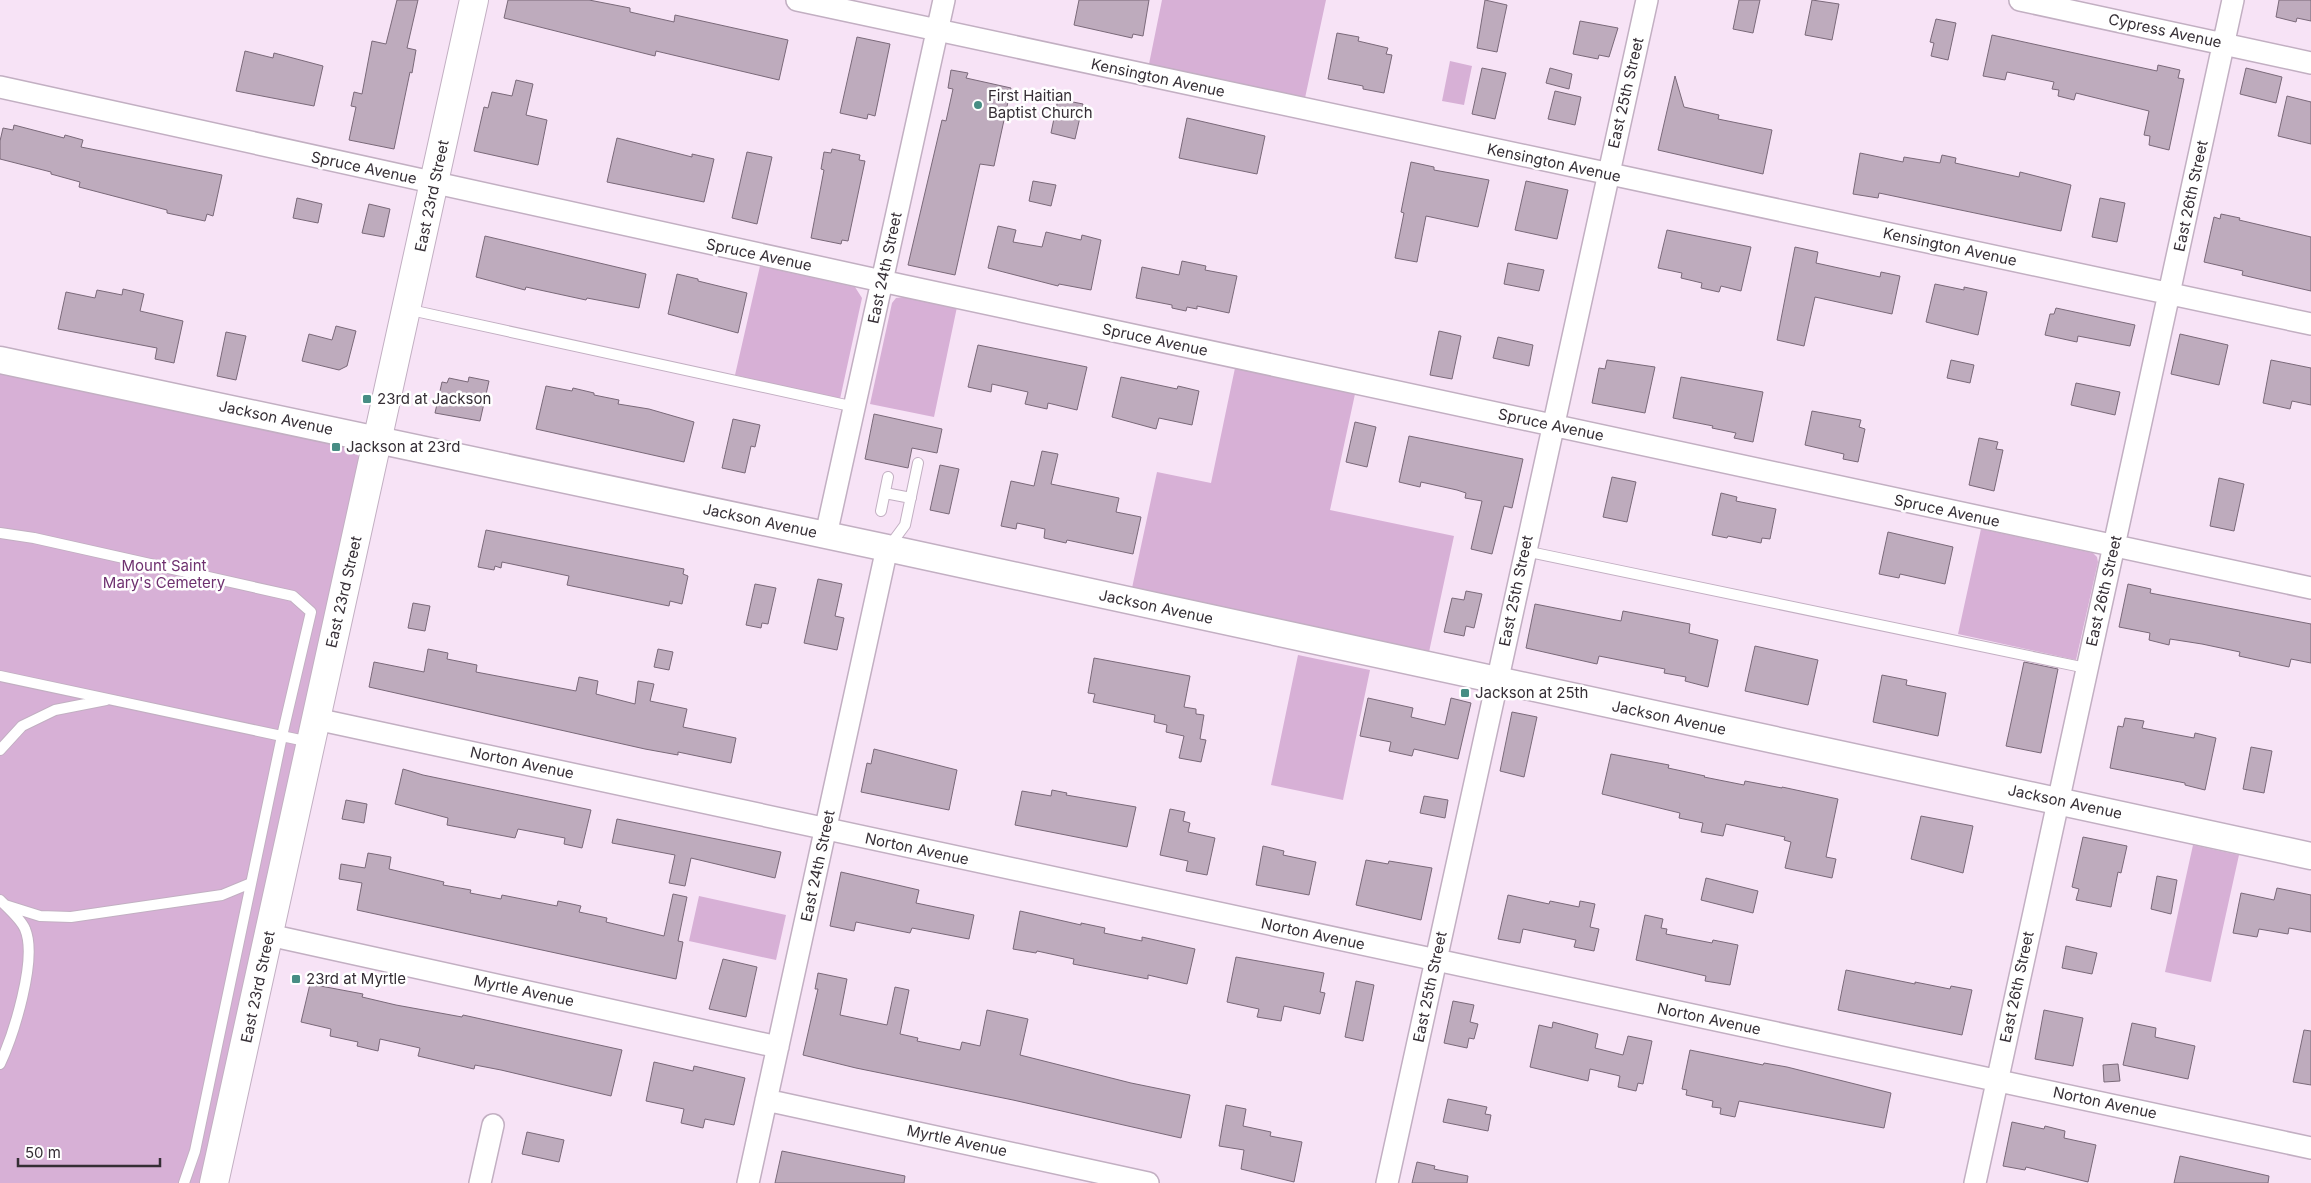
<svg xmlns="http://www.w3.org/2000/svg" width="2311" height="1183" viewBox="0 0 2311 1183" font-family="Inter,sans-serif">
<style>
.green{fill:#d7b0d6}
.building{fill:#beabbd;stroke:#7a6979}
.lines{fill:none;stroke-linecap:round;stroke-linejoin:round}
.service-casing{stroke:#c2afc2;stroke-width:12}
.minor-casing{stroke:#c2afc2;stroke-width:24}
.tertiary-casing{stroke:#c2afc2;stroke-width:29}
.secondary-casing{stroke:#c2afc2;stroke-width:30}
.service{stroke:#fff;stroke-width:10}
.minor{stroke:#fff;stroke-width:21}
.tertiary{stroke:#fff;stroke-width:26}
.secondary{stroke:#fff;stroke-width:28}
.poi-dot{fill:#478d84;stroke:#fff;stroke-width:2}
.labels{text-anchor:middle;stroke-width:5;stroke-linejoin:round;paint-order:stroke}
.street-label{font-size:15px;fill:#352e35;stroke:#fff}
.poi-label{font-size:15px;fill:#352e35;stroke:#fff;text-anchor:start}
.park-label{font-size:15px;fill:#6e306f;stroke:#fff}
</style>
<rect width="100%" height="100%" fill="#f7e3f6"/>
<path class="green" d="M1162 0H1326L1305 98 1149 64Z
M1450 61 1472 66 1464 105 1442 101Z
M760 266 855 287 862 298 840 399 735 375Z
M904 297 957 307 934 417 870 404 892 303 896 298Z
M1235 368 1355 394 1330 510 1454 536 1429 652 1132 588 1157 472 1211 483Z
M0 370 352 447 359 457 200 1183H0Z
M1981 529 2093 553 2097 557 2098 562 2076 660 1958 634Z
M1298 655 1370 670 1343 800 1271 785Z
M2193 845 2239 855 2211 982 2165 972Z
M699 896 786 915 776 960 689 941Z"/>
<path class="building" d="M397 0H418L407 48 416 50 412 73 410 72 394 149 349 140 356 107 351 106 354 92 362 94 372 41 386 44Z
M508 0H589L630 8V12L674 22 675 15 788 40 779 80 656 51 655 56 635 51 504 18Z
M1079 0H1149L1143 36 1133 34 1132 38 1074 25Z
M1485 0 1507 5 1497 52 1477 48Z
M1739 0H1760L1753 33 1733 29Z
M1812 0 1839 4 1832 40 1805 35Z
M2279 0H2311V21L2297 18 2296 22 2276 17Z
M1936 19 1956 23 1948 60 1931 56 1934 43 1930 42Z
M1580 21 1618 28 1609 57 1599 55 1598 59 1573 54Z
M1337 33 1359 37 1358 41 1388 48 1386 54 1392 55 1384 93 1363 89V86L1328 79Z
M1992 35 2157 71 2158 65 2180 70 2178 78 2184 79 2169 150 2149 145 2150 136 2144 135 2149 111 2076 93 2074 100 2058 96 2059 90 2052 89 2054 82 2007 72 2005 80 1983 76Z
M857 37 890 44 875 116 868 114 867 119 840 113Z
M245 51 273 58 274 53 323 66 314 106 236 91Z
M1482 68 1506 73 1495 119 1472 114Z
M1550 68 1572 74 1569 89 1546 83Z
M2246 68 2282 77 2276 103 2240 94Z
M951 70 968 73 966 78 1011 88 994 166 980 164 955 275 908 265 942 120 946 121 953 89 948 88Z
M1675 76 1684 107 1719 115 1718 119 1772 130 1763 174 1658 150Z
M516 80 533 84 526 115 547 120 538 165 474 151 484 107 488 108 492 92 512 96Z
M1555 91 1581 97 1575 125 1548 119Z
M2287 96 2311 102V144L2278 136Z
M1058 99 1083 104 1075 139 1051 133Z
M1187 118 1265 136 1257 174 1179 158Z
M14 125 64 138 65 135 83 140 81 147 222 175 213 216 207 214 205 221 167 213V210L79 187 80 182 51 174V172L0 159V141L3 128 13 130Z
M617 138 692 157V154L714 159 704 202 607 182Z
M832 149 860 155 859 160 865 161 848 241 842 240 841 244 811 238 824 170 821 169 824 152 831 153Z
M747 152 772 157 757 224 732 218Z
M1860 153 1903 162 1904 157 1940 163 1942 155 1956 158 1955 163 2019 177 2020 172 2071 185 2061 231 1879 193 1878 198 1853 194Z
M1411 162 1434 167V170L1489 180 1478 227 1426 216 1417 262 1395 258 1404 213 1401 212Z
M1033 181 1056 185 1051 206 1029 201Z
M1526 181 1568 190 1557 239 1515 230Z
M297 198 322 204 318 223 293 218Z
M2100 198 2125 203 2117 242 2092 237Z
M369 204 390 209 384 237 362 233Z
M2221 214 2240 218 2239 220 2311 237V291L2242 275 2243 271 2204 262 2214 217 2220 219Z
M998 226 1016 230 1013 242 1042 247 1046 232 1081 240 1082 235 1101 240 1091 290 1059 284 1058 286 988 268Z
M1667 230 1751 247 1741 291 1721 286 1719 292 1701 288 1702 283 1681 278 1682 273 1658 268Z
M485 236 646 274 639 308 587 298 586 300 526 287 525 290 476 277Z
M1795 247 1818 252 1816 263 1880 277 1881 272 1900 276 1892 314 1815 297 1804 346 1777 340Z
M1182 261 1206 266 1205 270 1237 276 1229 313 1197 306V309L1187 307 1186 311 1172 308V305L1136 298 1142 267 1179 275Z
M1508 263 1544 270 1539 291 1504 284Z
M677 274 698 279V281L747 293 738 333 668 314Z
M1935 284 1964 290V287L1987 292 1978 335 1926 322Z
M123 289 144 294 140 311 183 321 174 363 155 359 157 348 58 329 66 292 95 298 97 290 122 295Z
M2056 308 2135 325 2130 346 2078 336 2077 342 2045 335 2050 314H2054Z
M336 326 356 331 347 366 339 370 302 361 309 334 332 340Z
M1439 331 1461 336 1452 379 1430 375Z
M226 332 246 336 236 380 217 376Z
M2180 334 2228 345 2219 385 2171 374Z
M1498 337 1533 345 1529 366 1493 358Z
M978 345 1087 367 1077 410 1048 403 1047 409 1025 404 1028 392 992 384 991 392 968 387Z
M1607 360 1655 367 1645 413 1592 403 1599 368 1605 369Z
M1951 360 1974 365 1970 383 1947 378Z
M2271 360 2311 368V405L2292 401 2290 409 2263 403Z
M469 377 489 381 480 421 435 413 442 382 447 383 449 378 468 382Z
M1121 377 1177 389 1178 386 1199 391 1192 425 1159 418 1156 429 1112 417Z
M1681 377 1763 392 1753 442 1734 438 1736 433 1712 428 1713 426 1673 418Z
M2076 383 2120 392 2115 415 2071 405Z
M546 386 572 391 573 388 594 393V395L619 400 618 404 649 409 694 422 684 462 536 429Z
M1812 411 1861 420 1859 427 1865 429 1858 462 1843 459 1844 454 1805 445Z
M874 414 942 429 937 453 912 448 908 468 865 459Z
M733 419 760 425 755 447 751 446 745 473 722 468Z
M1355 422 1376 427 1367 467 1346 462Z
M1409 436 1523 459 1512 508 1504 506 1492 554 1471 549 1482 501 1465 498 1466 493 1457 490 1421 482 1420 487 1399 482Z
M1979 438 1998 442 1996 449 2003 450 1994 491 1969 485Z
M1042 451 1058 454 1051 484 1119 498 1116 512 1141 517 1133 554 1067 540 1066 543 1044 538 1045 529 1017 523 1016 529 1001 526 1011 481 1034 486Z
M940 465 959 469 949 514 930 510Z
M1612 477 1636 482 1627 522 1603 517Z
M2219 478 2244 484 2234 531 2210 526Z
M1721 493 1737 497 1736 501 1776 509 1770 539 1762 538 1761 543 1728 536 1727 538 1712 535Z
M486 530 684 569 683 574 688 576 682 604 670 601 669 606 567 585 569 576 502 562 501 568 495 566 494 570 478 567Z
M1888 532 1953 547 1945 584 1900 574 1899 578 1879 574Z
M818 579 842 584 835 616 844 618 837 650 804 643Z
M755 584 776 588 768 624 762 623 761 628 746 625Z
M2128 584 2151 589 2150 593 2311 624V663L2291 659 2289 667 2239 656 2240 652 2202 644 2170 639 2169 645 2149 640 2150 633 2119 627Z
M1466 591 1482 594 1474 628 1466 626 1464 636 1444 632 1452 598 1464 600Z
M413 603 430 606 425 631 408 628Z
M1535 604 1621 621 1623 611 1690 624 1689 633 1718 640 1708 687 1685 681 1686 677 1664 673 1665 669 1599 656 1597 664 1526 648Z
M1755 646 1818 660 1808 705 1745 691Z
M428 649 448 653 447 659 477 665 476 672 576 691 579 677 598 681 596 694 635 704 638 681 654 684 650 701 687 709 683 727 736 738 731 763 678 752V755L645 749 369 687 374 662 424 672Z
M658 649 673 652 669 670 654 667Z
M1094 658 1190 676 1184 707 1196 709V714L1204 715 1200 739 1206 740 1201 762 1179 758 1184 736 1166 732 1167 725 1154 722 1155 715 1093 702 1095 694 1088 693Z
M2024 662 2058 669 2041 753 2006 746Z
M1882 675 1907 680 1906 685 1946 693 1938 736 1873 722Z
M1368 698 1413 708 1411 717 1445 725 1451 698 1471 703 1458 759 1414 749 1412 756 1389 751 1391 742 1360 736Z
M1512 712 1537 717 1524 777 1500 771Z
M2125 718 2144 721 2142 728 2194 738 2195 733 2216 738 2205 790 2185 785V783L2110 768 2118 726 2123 727Z
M2251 747 2272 751 2264 793 2243 789Z
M874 749 957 770 949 810 861 792 867 763 871 764Z
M1611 754 1669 765 1668 768 1705 776 1704 777 1744 785 1745 781 1782 788V787L1838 799 1826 857 1836 859 1832 878 1785 868 1791 842 1784 840 1785 837 1726 824 1723 836 1701 832 1703 823 1679 818 1680 813 1602 794Z
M403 769 423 775 591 810 582 848 564 844 565 838 518 829 515 838 447 825 448 818 395 804Z
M1052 790 1067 793 1066 795 1136 807 1127 847 1015 825 1022 791 1051 796Z
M1424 796 1448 800 1445 818 1420 813Z
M346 800 367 804 364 823 342 819Z
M1170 809 1185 812 1183 821 1190 823 1188 832 1215 838 1207 875 1186 871 1188 861 1160 855Z
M1921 816 1973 826 1963 873 1911 859Z
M617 819 781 852 775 878 691 858 685 886 669 883 675 855 612 843Z
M2083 837 2127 846 2121 873 2118 872 2111 907 2076 900 2079 889 2072 887Z
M1263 846 1284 851 1283 855 1316 862 1309 895 1256 885Z
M368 853 391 857 389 869 444 882 443 885 471 890 470 893 501 899 502 895 557 906 558 901 581 906 579 912 607 918 606 922 664 936 673 894 687 897 678 941 683 942 676 979 357 910 362 883 339 879 341 864 365 868Z
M1366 860 1388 864 1389 861 1432 868 1421 920 1356 905Z
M841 872 919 890 916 903 974 915 969 939 912 928 910 933 856 922 854 931 830 926Z
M2157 876 2177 880 2171 914 2151 909Z
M1706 878 1758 891 1753 913 1701 900Z
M2277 888 2311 895V932L2289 928 2288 934 2259 929 2257 937 2233 933 2241 893 2274 900Z
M1508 895 1549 904 1550 901 1579 907 1580 901 1595 904 1590 927 1599 929 1594 951 1574 947 1576 940 1523 929 1520 943 1498 939Z
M1020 911 1081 925V923L1105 928 1104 933 1142 941V937L1195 949 1187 984 1148 975V979L1073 964 1074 959 1037 951 1036 953 1013 949Z
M1645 915 1663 919 1661 928 1667 929 1666 934 1712 943 1713 940 1738 945 1730 985 1705 981 1706 976 1636 960Z
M2066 946 2097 953 2092 974 2062 968Z
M1236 957 1324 973 1320 992 1325 993 1320 1014 1284 1006 1281 1021 1257 1017 1259 1009 1227 1002Z
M723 959 757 967 746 1017 709 1009Z
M1846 970 1915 984V982L1950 989 1951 986 1972 990 1962 1035 1838 1010Z
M818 973 847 979 840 1015 887 1025 895 987 909 990 900 1034 918 1038 917 1041 960 1050 962 1042 980 1046 987 1010 1028 1019 1020 1055 1131 1083 1190 1095 1181 1138 1013 1100 856 1068 803 1055 818 989H815Z
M1356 981 1374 985 1363 1041 1345 1037Z
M310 984 363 994 362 997 396 1005 462 1017 463 1015 622 1050 611 1096 501 1070 475 1065 474 1069 418 1056 420 1048 380 1039 378 1051 357 1046 358 1042 330 1036 331 1029 301 1022Z
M1453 1001 1474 1005 1470 1022 1478 1024 1474 1039 1469 1038 1467 1048 1444 1043Z
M2044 1010 2083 1018 2073 1066 2035 1059Z
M1553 1022 1598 1034 1595 1048 1623 1055 1628 1036 1652 1041 1643 1084 1638 1083 1636 1091 1618 1087 1620 1076 1590 1069 1588 1081 1530 1067 1539 1025 1552 1028Z
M2132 1023 2156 1028 2155 1037 2195 1046 2188 1079 2123 1065Z
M2304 1030 2311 1031V1085L2293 1082Z
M1690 1050 1763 1065 1764 1063 1787 1067 1891 1093 1884 1128 1739 1101 1735 1117 1720 1114 1721 1108 1712 1107 1713 1101 1686 1095 1687 1090 1682 1089Z
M654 1062 693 1071 694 1066 745 1078 734 1125 705 1119 703 1128 681 1123 684 1109 646 1101Z
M2118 1064 2120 1081 2104 1082 2103 1065Z
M1448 1099 1487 1107 1485 1114 1491 1115 1488 1131 1443 1122Z
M1226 1105 1246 1109 1243 1126 1271 1132 1270 1136 1302 1142 1294 1182 1241 1169 1244 1150 1219 1146Z
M2012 1122 2044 1129 2045 1126 2065 1131 2064 1138 2096 1145 2088 1182 2026 1167 2025 1170 2003 1166Z
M527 1132 564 1140 559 1162 522 1154Z
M782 1151 905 1176 904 1183H775Z
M2180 1156 2269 1176 2268 1183H2174Z
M1417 1162 1435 1166 1434 1169 1468 1176 1467 1183H1412Z"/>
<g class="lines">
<g class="service-casing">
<path id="service" d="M406 309 855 407
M885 493 911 498
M881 511 888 477
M0 533 34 538 293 596 311 612 282 736 195 1151 184 1183
M888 548 905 525 918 463
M1525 551 2086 668
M0 676 310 742
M0 750 22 726 55 710 106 700
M0 900C8 908 21 919 25 929 38 959 13 1036 0 1064
M5 905 40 916 71 917 222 895 251 883"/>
</g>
<g class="minor-casing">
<path id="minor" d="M797 0 2311 324
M2020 0 2311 63
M0 87 900 285 2311 588
M826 535 944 0
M316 719 2311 1148
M269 935 778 1047
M766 1100 1148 1183
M480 1183 493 1125
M748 1183 887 548
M1387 1183 1647 0
M1975 1183 2233 0"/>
</g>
<g class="tertiary-casing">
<path id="tertiary" d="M0 360 887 548 2311 856"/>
</g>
<g class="secondary-casing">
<path id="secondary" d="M214 1183 474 0"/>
</g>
<use href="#service" class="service"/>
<use href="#minor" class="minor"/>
<use href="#tertiary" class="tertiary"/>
<use href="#secondary" class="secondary"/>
</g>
<g class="poi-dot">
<circle cx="978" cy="105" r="5"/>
<rect x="362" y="394" width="10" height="10" rx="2.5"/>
<rect x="331" y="442" width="10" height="10" rx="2.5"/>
<rect x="1460" y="688" width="10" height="10" rx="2.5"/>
<rect x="291" y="974" width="10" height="10" rx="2.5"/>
</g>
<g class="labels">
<g class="street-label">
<text transform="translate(2165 31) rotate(12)" y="5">Cypress Avenue</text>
<text transform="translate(1158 78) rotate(12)" y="5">Kensington Avenue</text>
<text transform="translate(1626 93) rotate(-77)" y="5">East 25th Street</text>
<text transform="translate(1554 163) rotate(12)" y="5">Kensington Avenue</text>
<text transform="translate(364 168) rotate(12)" y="5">Spruce Avenue</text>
<text transform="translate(432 196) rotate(-78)" y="5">East 23rd Street</text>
<text transform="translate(2191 196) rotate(-78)" y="5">East 26th Street</text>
<text transform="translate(1950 247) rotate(12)" y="5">Kensington Avenue</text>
<text transform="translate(759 255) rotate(12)" y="5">Spruce Avenue</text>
<text transform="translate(885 268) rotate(-78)" y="5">East 24th Street</text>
<text transform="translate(1155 340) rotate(12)" y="5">Spruce Avenue</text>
<text transform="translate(276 418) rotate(12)" y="5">Jackson Avenue</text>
<text transform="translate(1551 425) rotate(12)" y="5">Spruce Avenue</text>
<text transform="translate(1947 511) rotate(12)" y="5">Spruce Avenue</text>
<text transform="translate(760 521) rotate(12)" y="5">Jackson Avenue</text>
<text transform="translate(1516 591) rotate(-78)" y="5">East 25th Street</text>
<text transform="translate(2104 591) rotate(-77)" y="5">East 26th Street</text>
<text transform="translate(344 592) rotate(-77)" y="5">East 23rd Street</text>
<text transform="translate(1156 607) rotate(12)" y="5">Jackson Avenue</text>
<text transform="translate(1669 718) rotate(12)" y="5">Jackson Avenue</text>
<text transform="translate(522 763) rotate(12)" y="5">Norton Avenue</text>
<text transform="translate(2065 802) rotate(12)" y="5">Jackson Avenue</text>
<text transform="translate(917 849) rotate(12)" y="5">Norton Avenue</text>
<text transform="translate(818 866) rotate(-78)" y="5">East 24th Street</text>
<text transform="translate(1313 934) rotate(12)" y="5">Norton Avenue</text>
<text transform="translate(258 987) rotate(-78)" y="5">East 23rd Street</text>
<text transform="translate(1430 987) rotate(-78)" y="5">East 25th Street</text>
<text transform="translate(2017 987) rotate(-78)" y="5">East 26th Street</text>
<text transform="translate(524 991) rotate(12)" y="5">Myrtle Avenue</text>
<text transform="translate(1709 1019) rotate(12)" y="5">Norton Avenue</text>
<text transform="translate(2105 1103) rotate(12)" y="5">Norton Avenue</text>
<text transform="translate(957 1141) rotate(12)" y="5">Myrtle Avenue</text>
</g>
<g class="poi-label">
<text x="988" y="101">First Haitian<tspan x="988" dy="17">Baptist Church</tspan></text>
<text x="377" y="404">23rd at Jackson</text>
<text x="346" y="452">Jackson at 23rd</text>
<text x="1475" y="698">Jackson at 25th</text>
<text x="306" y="984">23rd at Myrtle</text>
</g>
<g class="park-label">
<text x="164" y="571">Mount Saint<tspan x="164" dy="17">Mary's Cemetery</tspan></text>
</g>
</g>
<path d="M18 1158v8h142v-8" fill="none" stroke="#352e35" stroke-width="2.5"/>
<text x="25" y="1158" font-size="15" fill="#352e35" stroke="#ffffff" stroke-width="4" paint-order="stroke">50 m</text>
</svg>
